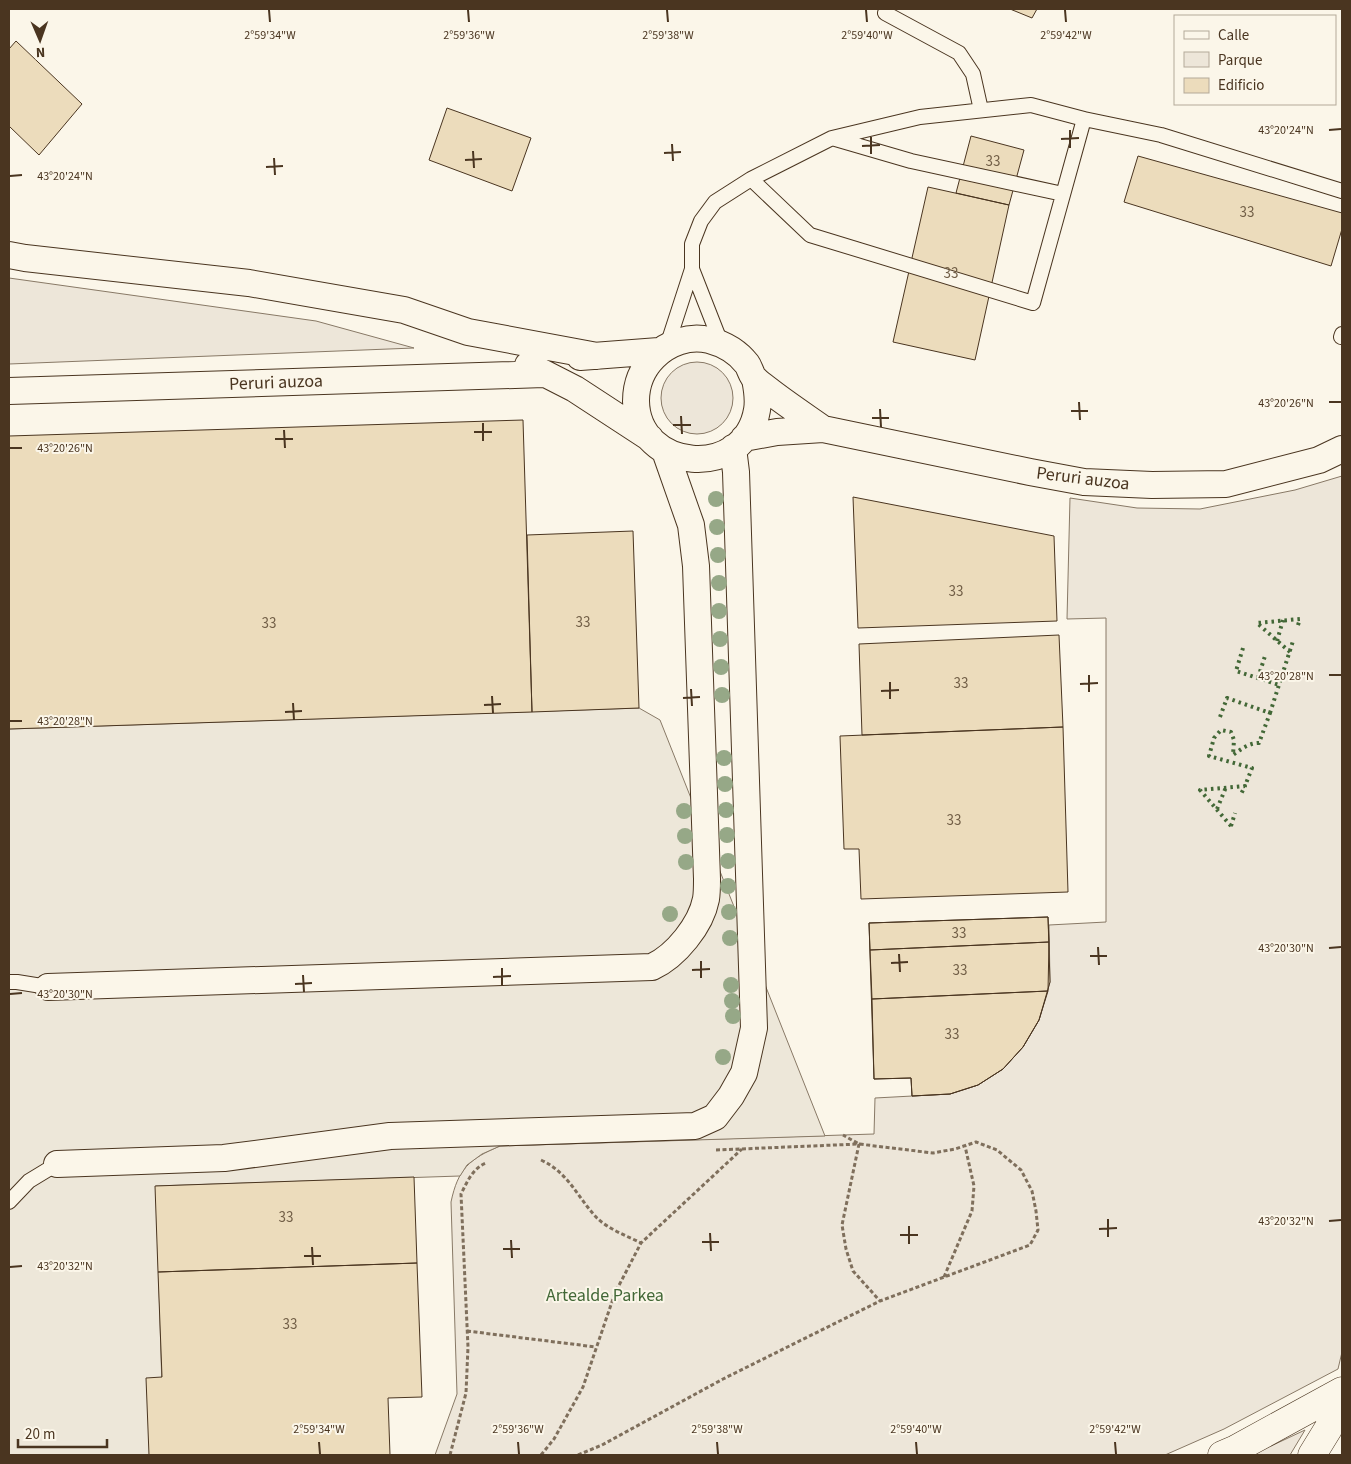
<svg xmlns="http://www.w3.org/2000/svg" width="1351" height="1464" viewBox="0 0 1351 1464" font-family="'Source Sans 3',sans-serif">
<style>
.green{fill:#ede6d9;stroke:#887966}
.parking{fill:#ede7d9;stroke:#887966}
.building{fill:#ecdcbc;stroke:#4a3520}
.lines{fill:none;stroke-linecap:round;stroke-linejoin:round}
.lane-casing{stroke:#4a3520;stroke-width:16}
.street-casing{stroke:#4a3520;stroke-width:28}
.highway-casing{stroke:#4a3520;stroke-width:29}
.path{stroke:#7f6f5c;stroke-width:3;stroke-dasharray:4 2.5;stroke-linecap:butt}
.lane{stroke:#fbf6e9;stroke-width:14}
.street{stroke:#fbf6e9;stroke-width:26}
.highway{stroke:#fbf6e9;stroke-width:28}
.hedge{stroke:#436837;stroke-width:4;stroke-dasharray:2.5 4;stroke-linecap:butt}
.tree{fill:#96a887}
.ticks{fill:none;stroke:#4a3520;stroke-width:2}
.labels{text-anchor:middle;stroke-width:4;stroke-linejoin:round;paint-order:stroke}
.number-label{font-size:15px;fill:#725f47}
.street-label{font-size:18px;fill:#4a3520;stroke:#fbf6e9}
.park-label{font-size:18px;fill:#436837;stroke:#fbf6e9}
.ticks-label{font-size:12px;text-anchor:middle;fill:#4a3520;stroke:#fbf6e9;stroke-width:4;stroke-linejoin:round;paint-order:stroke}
</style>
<rect width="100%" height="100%" fill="#fbf6e9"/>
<path class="green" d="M9 278 316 321 414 348 9 364Z
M661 398a36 36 0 1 1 72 0a36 36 0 1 1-72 0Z
M1342 476V1352L1338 1369 1224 1429 1165 1455H435L457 1394 451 1202C458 1169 469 1159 500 1146L874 1134 875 1098 950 1094 978 1085 1003 1069 1023 1047 1039 1020 1050 982 1049 925 1106 922V618L1067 619 1070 498 1137 508 1200 509 1295 490Z
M1305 1430 1290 1455H1252Z"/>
<path class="parking" d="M639 708 660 720 825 1136 500 1146 482 1154 467 1165 460 1176 156 1186 164 1455H9V729Z"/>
<path class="building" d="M1010 9H1037L1032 18Z
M16 41 82 104 39 155 9 126V49Z
M447 108 531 138 512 191 429 160Z
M971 136 1024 150 1009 205 956 193Z
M1138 156 1342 213V229L1331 266 1124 202Z
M928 187 1009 205 975 360 893 342Z
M523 420 532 712 9 729V436Z
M853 497 1054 536 1057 621 858 628Z
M633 531 639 708 532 712 527 535Z
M1059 635 1063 727 862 735 859 644Z
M1063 727 1068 892 861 899 859 849H844L840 736Z
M1048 917 1050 982 1039 1020 1023 1047 1003 1069 978 1085 950 1094 912 1096 911 1078 874 1079 869 923Z
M1048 917 1049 942 870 950 869 923Z
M1049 942 1048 991 872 999 870 950Z
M1048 991 1039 1020 1023 1047 1003 1069 978 1085 950 1094 912 1096 911 1078 874 1079 872 999Z
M414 1177 417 1263 158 1272 155 1186Z
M417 1263 422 1397 388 1398 390 1455H149L146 1378 162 1377 158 1272Z"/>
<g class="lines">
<g class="lane-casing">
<path id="lane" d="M885 13 959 53 973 74 981 110
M832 138 911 161 1063 194
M751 179 810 235 1033 303 1084 119
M692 269 721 343
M1341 337 1342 334
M667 346 692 269V244L701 221 715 202 751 179 832 138 920 117 1031 105 1084 119 1161 135 1342 191
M9 982H17L48 987
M9 1202 29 1181 57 1164"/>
</g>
<g class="street-casing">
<path id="street" d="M9 255 25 258 249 283 404 310 468 332 597 356
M580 357 659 351
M528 365 575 389 650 438
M755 379C757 389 759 399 757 410 745 481 637 472 636 401 636 384 642 369 654 357 668 343 689 335 709 340 724 344 737 351 747 364 750 368 751 376 756 380 760 384 766 388 771 392 788 405 806 417 823 429
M9 391 544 374
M744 438 777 432 823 429 1030 472 1084 482 1152 485 1226 484 1319 460 1342 449
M48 987 652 967C676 956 701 925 706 899 707 893 707 886 707 879L696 566 691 525 665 451
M57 1164 224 1158 390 1136 695 1126 715 1117 731 1096 744 1073 754 1028 736 472 733 448"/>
</g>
<g class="highway-casing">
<path id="highway" d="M1222 1455 1236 1449 1342 1391
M1312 1455 1328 1429 1342 1397"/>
</g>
<path class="path" d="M716 1150 859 1144 842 1225 846 1249 853 1271 880 1301
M541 1160C569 1173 577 1197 597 1218 608 1229 627 1236 641 1243
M944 1277 972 1211 974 1186 965 1146
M467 1331 596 1347
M450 1455 466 1393 468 1347 461 1194C467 1182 473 1168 486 1163
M541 1455 554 1439 583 1387 615 1293 641 1243 742 1149
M578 1455 602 1445 723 1379 880 1301 1030 1245 1038 1230 1036 1211 1032 1191 1021 1170 997 1150 976 1142 955 1149 933 1153 859 1144 843 1135"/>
<use href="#lane" class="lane"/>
<use href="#street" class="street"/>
<use href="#highway" class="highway"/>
<path class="hedge" d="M1277 641 1283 620
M1243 648 1236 671 1279 685
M1290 652 1257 623 1300 619 1297 628
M1258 678 1265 656
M1270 713 1293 641
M1220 717 1227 698 1270 713 1259 743C1249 743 1241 749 1233 755L1234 740 1231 732 1221 730 1214 738 1209 756 1252 768 1245 786
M1217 809 1226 787
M1231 826 1200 790 1245 786 1240 796
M1231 826 1235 813"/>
</g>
<g class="tree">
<circle cx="716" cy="499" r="8"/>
<circle cx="717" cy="527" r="8"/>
<circle cx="718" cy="555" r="8"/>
<circle cx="719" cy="583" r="8"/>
<circle cx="719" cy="611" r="8"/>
<circle cx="720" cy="639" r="8"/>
<circle cx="721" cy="667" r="8"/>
<circle cx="722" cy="695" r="8"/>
<circle cx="724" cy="758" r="8"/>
<circle cx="725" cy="784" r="8"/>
<circle cx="726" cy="810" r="8"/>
<circle cx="684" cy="811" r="8"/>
<circle cx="727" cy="835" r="8"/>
<circle cx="685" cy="836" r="8"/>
<circle cx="728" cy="861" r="8"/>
<circle cx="686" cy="862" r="8"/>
<circle cx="728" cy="886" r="8"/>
<circle cx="729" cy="912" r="8"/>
<circle cx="670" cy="914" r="8"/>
<circle cx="730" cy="938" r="8"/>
<circle cx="731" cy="985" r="8"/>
<circle cx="732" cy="1001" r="8"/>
<circle cx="733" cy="1016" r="8"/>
<circle cx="723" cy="1057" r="8"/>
</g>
<path class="ticks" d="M269 10 270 22M468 10 469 22M667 10 668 22M866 10 867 22M1065 10 1066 22M1070 130V148M1329 130 1341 129M871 137V154M1061 139 1079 138M672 144 673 161M862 146 880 145M473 151 474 168M664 153 681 152M274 158 275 175M465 160 482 159M266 167 283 166M10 176 22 175M1079 402 1080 420M1329 402H1341M880 409 881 427M1071 411H1088M681 416 682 434M872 418H889M483 423V441M673 425H691M284 430 285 448M474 432H492M275 439H293M10 448H22M1089 675V692M1329 675H1341M890 682V699M1080 684 1098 683M691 689 692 706M881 691 899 690M492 696 493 713M683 698 700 697M293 703 294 720M484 705 501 704M285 712 302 711M10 721H22M1098 947 1099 965M1329 948 1341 947M899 954 900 972M1090 956H1107M701 961V978M891 963 908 962M502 968V985M692 970 710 969M303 975 304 992M493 977 511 976M295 984 312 983M10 994 22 993M1108 1219V1237M1329 1221 1341 1220M909 1226V1244M1099 1229 1117 1228M710 1233 711 1251M900 1235H918M511 1240 512 1258M702 1242H719M312 1247 313 1265M503 1249H520M304 1256H321M10 1267 22 1266M319 1442 320 1454M518 1442 519 1454M717 1442 718 1454M916 1442 917 1454M1115 1442 1116 1454"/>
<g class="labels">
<g class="number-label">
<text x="993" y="166">33</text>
<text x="1247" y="217">33</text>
<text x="951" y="278">33</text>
<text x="956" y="596">33</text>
<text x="583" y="627">33</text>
<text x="269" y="628">33</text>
<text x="961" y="688">33</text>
<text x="954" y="825">33</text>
<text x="959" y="938">33</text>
<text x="960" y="975">33</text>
<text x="952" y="1039">33</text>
<text x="286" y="1222">33</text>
<text x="290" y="1329">33</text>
</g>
<g class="street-label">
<text transform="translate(276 382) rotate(-2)" y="6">Peruri auzoa</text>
<text transform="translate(1083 478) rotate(7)" y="6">Peruri auzoa</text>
</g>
<g class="park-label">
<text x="605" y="1301">Artealde Parkea</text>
</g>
</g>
<g class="ticks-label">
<text x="270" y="39">2°59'34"W</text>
<text x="469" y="39">2°59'36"W</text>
<text x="668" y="39">2°59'38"W</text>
<text x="867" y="39">2°59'40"W</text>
<text x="1066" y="39">2°59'42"W</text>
<text x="1286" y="134">43°20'24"N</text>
<text x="65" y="180">43°20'24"N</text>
<text x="1286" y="407">43°20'26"N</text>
<text x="65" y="452">43°20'26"N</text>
<text x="1286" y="680">43°20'28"N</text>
<text x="65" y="725">43°20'28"N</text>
<text x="1286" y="952">43°20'30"N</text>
<text x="65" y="998">43°20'30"N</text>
<text x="1286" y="1225">43°20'32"N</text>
<text x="65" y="1270">43°20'32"N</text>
<text x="319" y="1433">2°59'34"W</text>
<text x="518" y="1433">2°59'36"W</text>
<text x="717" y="1433">2°59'38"W</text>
<text x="916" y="1433">2°59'40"W</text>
<text x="1115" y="1433">2°59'42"W</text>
</g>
<rect width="1351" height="1464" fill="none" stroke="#4a3520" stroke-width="20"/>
<rect x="1174" y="15" width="162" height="90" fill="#fbf6e9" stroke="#b4a999"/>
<rect x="1184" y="31" width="25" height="8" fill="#fbf6e9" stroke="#b4a999"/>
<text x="1218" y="40" font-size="15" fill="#4a3520">Calle</text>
<rect x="1184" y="52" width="25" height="15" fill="#ede6d9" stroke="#b4a999"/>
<text x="1218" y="65" font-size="15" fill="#4a3520">Parque</text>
<rect x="1184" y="78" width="25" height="15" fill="#ecdcbc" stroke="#b4a999"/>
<text x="1218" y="90" font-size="15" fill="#4a3520">Edificio</text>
<g transform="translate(40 40) rotate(178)" stroke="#fbf6e9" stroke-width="4" paint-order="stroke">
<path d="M0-4L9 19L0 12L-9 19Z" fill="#4a3520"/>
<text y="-8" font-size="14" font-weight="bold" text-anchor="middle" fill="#4a3520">N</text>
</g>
<path d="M18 1439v8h89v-8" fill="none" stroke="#4a3520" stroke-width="2.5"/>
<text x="25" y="1439" font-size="15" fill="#4a3520" stroke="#fbf6e9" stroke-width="4" paint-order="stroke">20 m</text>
</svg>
